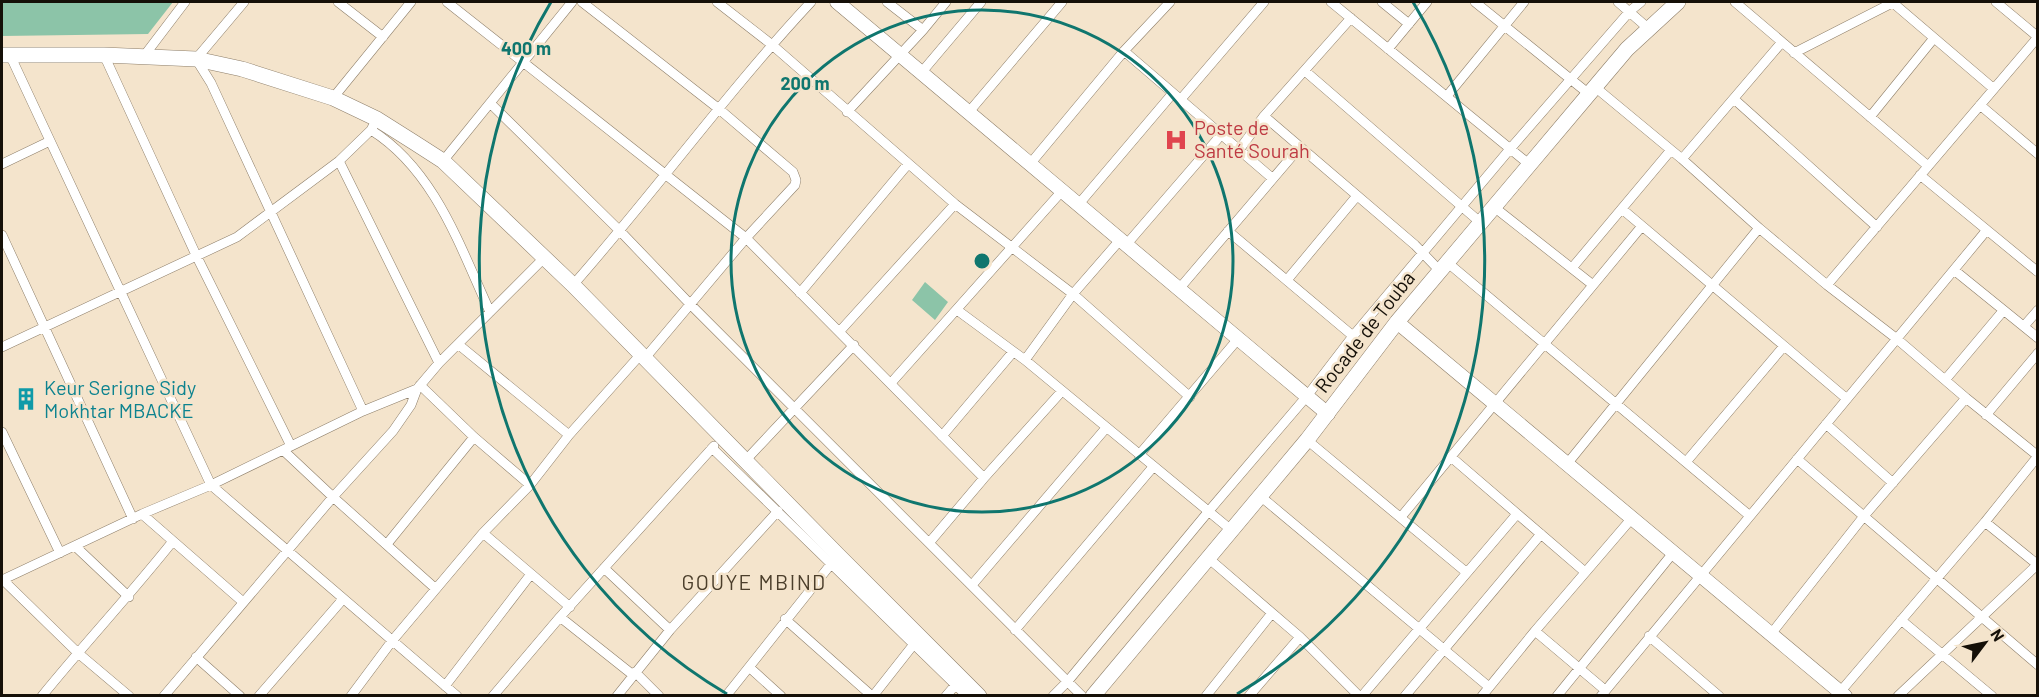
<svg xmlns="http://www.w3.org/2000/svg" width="2039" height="697" viewBox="0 0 2039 697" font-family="Barlow,sans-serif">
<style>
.green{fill:#8cc4a8}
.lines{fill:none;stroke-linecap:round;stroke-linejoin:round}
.street-casing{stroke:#8d7e69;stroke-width:10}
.secondary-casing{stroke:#8d7e69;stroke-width:15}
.primary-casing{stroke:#8d7e69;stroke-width:16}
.street{stroke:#fff;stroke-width:9}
.secondary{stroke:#fff;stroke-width:14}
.primary{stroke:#fff;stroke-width:15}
.ring{fill:none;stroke:#0f766e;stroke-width:3}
.labels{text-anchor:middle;stroke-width:5;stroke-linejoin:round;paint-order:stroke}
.health-label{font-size:20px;fill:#be3a42;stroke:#f4e4cc;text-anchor:start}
.street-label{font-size:20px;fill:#151008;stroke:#f4e4cc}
.culture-label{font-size:20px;fill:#0d838f;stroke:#f4e4cc;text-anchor:start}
.neighbourhood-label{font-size:21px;letter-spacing:1.5px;fill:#4b3e2b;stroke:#f4e4cc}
.centre{fill:#0f766e;stroke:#f4e4cc;stroke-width:3}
.ring-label{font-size:18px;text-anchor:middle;font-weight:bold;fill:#0f766e;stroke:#f4e4cc;stroke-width:5;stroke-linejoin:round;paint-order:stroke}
</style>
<rect width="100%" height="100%" fill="#f4e4cc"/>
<path class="green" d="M2 2H173L148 34 2 36Z
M925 282 948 302 935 320 912 300Z"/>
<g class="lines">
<g class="street-casing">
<path id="street" d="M244 2 196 59 211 83 363 411
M338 2 383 37
M447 2 746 238 984 478
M582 2 719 109 793 172 796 180 795 185 746 238 645 358
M717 2 771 44 955 204 1073 294 1190 397
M887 2 923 30
M1331 2 1530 165
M1382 2 1409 24
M1475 2 1589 94
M1618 2 1649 29
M1735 2 1928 166
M1892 2 1994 89
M1996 2 2038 37
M1388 49 1427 2
M1124 51 1272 178
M1794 53 1894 2
M10 55 211 485 457 696
M104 55 196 255 291 446
M144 56 185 2
M1305 71 1481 223
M921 73 981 2
M1595 87 1682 159 1759 228 1827 285 1897 339 1966 398 2038 456
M1447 96 1524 2
M333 98 411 2
M1181 99 1264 2
M1734 99 1877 227
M490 103 620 231 690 304 1082 696
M1980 105 2038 154
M847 112 923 30 946 2
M968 113 1062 2
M1264 116 1415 245 1440 271
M1870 117 1934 38
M371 130C435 170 460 247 490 312
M1239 150 1264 116 1351 18
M1682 159 1782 42
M339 161 439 363
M443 161 572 2
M2 164 50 141
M1030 164 1124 51 1170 2
M1920 175 2038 272
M1078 205 1173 93
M1494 207 1593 285
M1622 209 1847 399
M1228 231 1353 336
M2 235 133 519
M1126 245 1221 135
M1448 263 1750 516
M1572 268 1671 150
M1954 270 2038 338
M1287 280 1356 197
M573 285C655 192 727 92 811 2
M1827 285 2038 37
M1179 289 1299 148
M800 293 908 164
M957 310 1025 360 1230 529
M2024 326 2038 310
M840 331 955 204
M459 345 569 435
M2 347 237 237 339 161 371 130 377 119
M1025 360 1073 294 1120 240
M1945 380 2003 311
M891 383 1062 191
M420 385 474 437 530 485
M1986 415 2038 353
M1826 424 1893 483
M2 432 60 553
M942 436 1013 352
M1307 440 1466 572
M712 448 967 696
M284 451 333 497 436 589
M1139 455 1238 339
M1451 457 1585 572
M1797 459 2038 665
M745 461 854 345
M1686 462 1784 346
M1567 464 1759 228
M1259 495 1489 687
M142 514 243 602
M1401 517 1642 226
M1985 522 2038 565
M483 533 570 607
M929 543 984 478 1062 391
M387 544 474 437
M75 546 129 597
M1207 557 1300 637 1359 696
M604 568 670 630
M2 580 142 514 211 485 363 411 417 389
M3 580 78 653 129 696
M972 585 1106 428
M560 617 633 675
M785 619 872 696
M1901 620 1992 696
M1015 630 1153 467
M1535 631 1605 690
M1771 634 1864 516 1966 398
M1649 636 1719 696
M196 657 240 696
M749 667 781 696
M635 672 659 696
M445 686 531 574
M1840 692 1985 522 2038 456
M42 696C85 643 131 594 173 541
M164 696 333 497 393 431 411 405 417 389 439 363 544 258
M259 696 343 599
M351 696 392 641 483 533 530 485 569 435 641 354
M493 696 560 617 714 446
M617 696 670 630 778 511
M726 696 835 559
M873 696 914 644
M946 696 958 682
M1053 696 1068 681 1208 512 1307 396 1353 336 1510 149 1630 11 1641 2
M1206 696 1272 613
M1249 696 1300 637
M1362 696 1517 514
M1405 696 1541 534
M1482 696 1535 631 1632 518
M1557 696 1673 553
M1601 696 1986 231
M1898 696 2038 564"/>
</g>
<g class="secondary-casing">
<path id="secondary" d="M837 2 1328 414
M1397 322 1845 696"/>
</g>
<g class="primary-casing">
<path id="primary" d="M2 55H104L196 59 242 69 333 98 377 119 415 143 443 161 573 285 838 555 979 696
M1093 696 1307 440 1397 322 1589 94 1627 49 1678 2"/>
</g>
<use href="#street" class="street"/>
<use href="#secondary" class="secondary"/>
<use href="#primary" class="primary"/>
</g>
<g class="ring">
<circle cx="982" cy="261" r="251"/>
<path d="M727 694A503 503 0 0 1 551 2M1413 2A503 503 0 0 1 1237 694"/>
</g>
<defs>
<g id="hospital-bare" transform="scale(1.8)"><path d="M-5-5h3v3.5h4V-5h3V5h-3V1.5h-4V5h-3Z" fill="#e0444e" stroke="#f4e4cc" stroke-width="2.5" paint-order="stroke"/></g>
<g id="building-bare" transform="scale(1.8)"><path d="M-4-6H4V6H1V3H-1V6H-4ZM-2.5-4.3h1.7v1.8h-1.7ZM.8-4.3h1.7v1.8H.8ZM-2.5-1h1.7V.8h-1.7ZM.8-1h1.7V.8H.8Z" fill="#0f9aa8" stroke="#f4e4cc" stroke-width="2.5" paint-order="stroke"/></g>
</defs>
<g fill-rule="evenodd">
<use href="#hospital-bare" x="1176" y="140"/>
<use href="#building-bare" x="26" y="399"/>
</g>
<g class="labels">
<g class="health-label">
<text x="1194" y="135">Poste de<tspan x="1194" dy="23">Santé Sourah</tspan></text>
</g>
<g class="street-label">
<text transform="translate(1365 332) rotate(-52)" y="7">Rocade de Touba</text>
</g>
<g class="culture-label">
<text x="44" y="395">Keur Serigne Sidy<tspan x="44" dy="23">Mokhtar MBACKE</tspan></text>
</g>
<g class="neighbourhood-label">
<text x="754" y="590">GOUYE MBIND</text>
</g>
</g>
<circle cx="982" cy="261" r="9" class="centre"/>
<g class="ring-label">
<text x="526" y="55">400 m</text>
<text x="805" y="90">200 m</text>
</g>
<rect width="2039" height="697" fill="none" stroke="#151008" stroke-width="6"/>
<g transform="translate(1985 643) rotate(58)" stroke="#f4e4cc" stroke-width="4.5" paint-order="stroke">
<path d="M0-4.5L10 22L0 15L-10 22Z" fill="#151008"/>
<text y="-9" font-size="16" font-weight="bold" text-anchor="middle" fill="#151008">N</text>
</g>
</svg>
